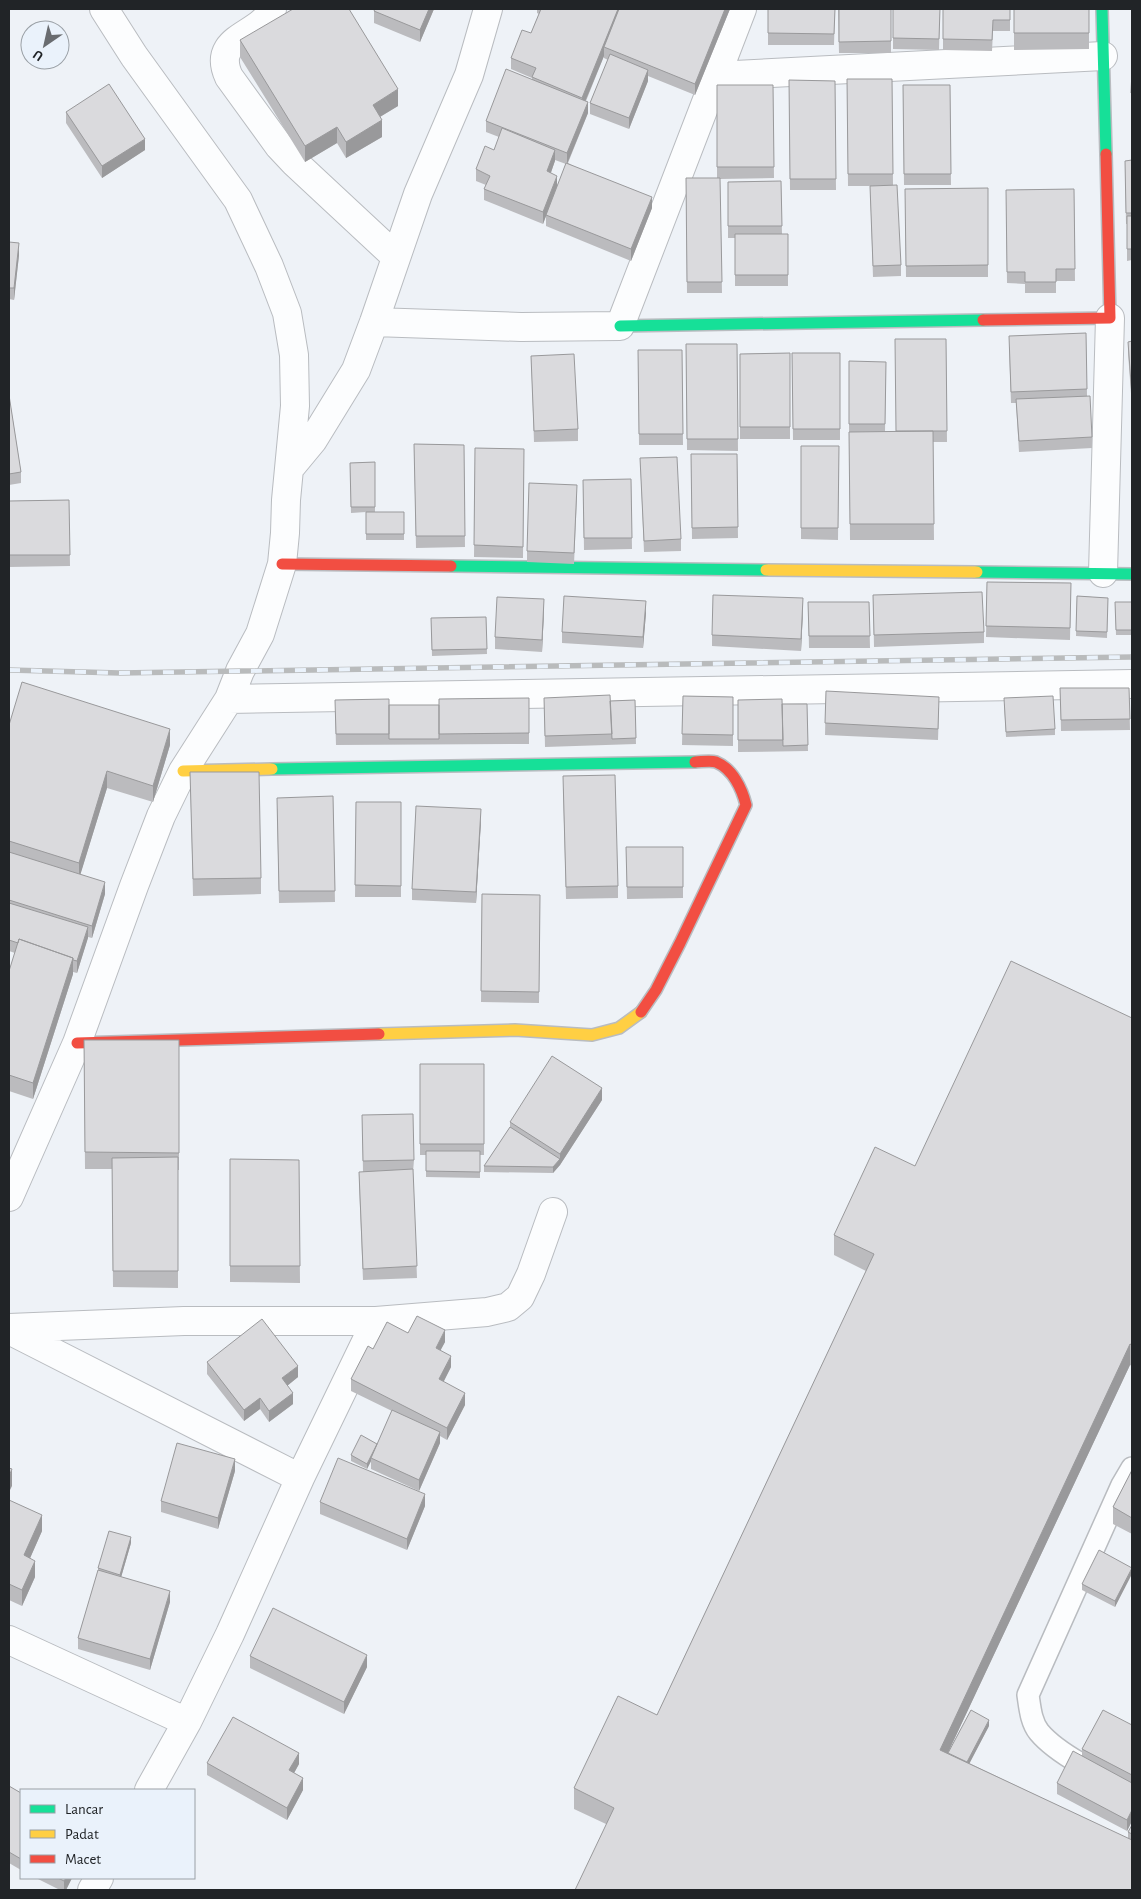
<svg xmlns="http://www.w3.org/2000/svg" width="1141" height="1899" viewBox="0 0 1141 1899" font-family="'Alegreya Sans',sans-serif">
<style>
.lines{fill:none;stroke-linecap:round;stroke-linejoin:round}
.lane-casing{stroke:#b9bcc0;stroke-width:24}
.street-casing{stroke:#b9bcc0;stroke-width:30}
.fast-casing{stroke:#b9bcc0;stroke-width:14}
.slow-casing{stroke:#b9bcc0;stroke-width:14}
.jam-casing{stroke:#b9bcc0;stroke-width:14}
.lane{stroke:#fcfdfe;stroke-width:21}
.street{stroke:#fcfdfe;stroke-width:28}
.fast{stroke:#16e098;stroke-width:11}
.slow{stroke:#ffcf43;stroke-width:11}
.jam{stroke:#f24e42;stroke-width:11}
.rail-casing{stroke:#b9bbbc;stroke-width:5.5}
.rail{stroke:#eaf2fb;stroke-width:4;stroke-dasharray:11;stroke-linecap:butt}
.wall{fill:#bbbbbe;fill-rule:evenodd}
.shaded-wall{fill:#99999b}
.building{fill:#dadadd;stroke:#99999b}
</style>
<rect width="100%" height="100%" fill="#eef2f7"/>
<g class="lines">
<g class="lane-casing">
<path id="lane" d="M1132 1468 1122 1485 1028 1695C1030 1708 1031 1722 1039 1732 1059 1756 1105 1777 1132 1790"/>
</g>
<g class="street-casing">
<path id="street" d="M272 9C261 37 210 36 229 77L279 146 294 162 396 257
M715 76 1103 56
M374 322 521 327 620 326 742 9
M289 469 313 440 356 370 374 322 418 194 469 75 488 9
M1103 573 1110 318
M229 699 1132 684
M9 1197 77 1043 134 886 161 816 183 771 229 699 240 671 260 634 282 564 285 533 286 500 295 406 294 355 287 313 269 266 238 200 134 56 104 9
M9 1328 184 1321H376L487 1312 508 1307 520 1297 531 1274 553 1212
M9 1330 300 1478
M9 1640 187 1722
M149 1790 187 1722 230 1634 300 1478 376 1321
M92 1890 99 1878"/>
</g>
<g class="fast-casing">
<path id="fast" d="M1102 9 1106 154
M620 326 983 320
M451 566 766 570
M977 572 1132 574
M272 769 695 762"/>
</g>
<g class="slow-casing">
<path id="slow" d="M766 570 977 572
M183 771 272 769
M379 1034 515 1030 592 1035 619 1028 641 1012"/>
</g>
<g class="jam-casing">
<path id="jam" d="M983 320 1110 318 1106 154
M282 564 451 566
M641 1012 656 990 680 943 746 805C742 789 733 769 716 762 710 760 701 762 695 762
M77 1043 379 1034"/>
</g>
<use href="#lane" class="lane"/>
<use href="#street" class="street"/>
<use href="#fast" class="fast"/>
<use href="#slow" class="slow"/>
<use href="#jam" class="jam"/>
<g class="rail-casing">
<path id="rail" d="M9 670 120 673 1132 657"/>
</g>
<use href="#rail" class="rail"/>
</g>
<path class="wall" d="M434 9 420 42 374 23V11Z
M537 9H730L695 95 648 76V81L629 129 590 114V103L608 60 604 58V56L586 101 588 113 568 163 652 208 631 261 546 226V216L543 224 484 200V189L486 185 476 181V169L494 150 499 137 486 132V121L532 79V78L511 69V58L531 33 539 14 537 13ZM555 160 566 164 557 186 551 173Z
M768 9H835L834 45H768Z
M838 9H891V53H839Z
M893 9H940L939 50 893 49Z
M943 9H1010V31H993L992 51 943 50Z
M1014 9H1089V49L1014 50Z
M240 40 398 106 380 117 382 137 346 158 337 143 305 162 240 57Z
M1132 70V104H1131Z
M847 79H892L893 185 901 265V276L873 277 870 186H878H848Z
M789 80 835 81 836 190H790Z
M717 85H773L774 178 720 179 722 293H687L686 178H717Z
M903 85H950L951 185H904Z
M66 112 145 150 102 178 66 123Z
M1132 160V260L1127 261V224H1126L1125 161Z
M781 181 782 234H788V286H735V238H728V182Z
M988 188V277H906L905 189Z
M1074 189 1075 281H1056V293H1025V284L1007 283 1006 190Z
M9 242 19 255 14 300 9 299Z
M1086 333 1087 396 1092 437V448L1019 452 1016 403H1011L1009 347Z
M946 339 947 442H933L934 540H850L849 424 886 362 885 432H896Z
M1132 341V407L1128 353V342Z
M686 344H737L738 451 687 450Z
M638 350H682L683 445H639Z
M790 353V439H740V354Z
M792 353H840V440H793Z
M531 356 578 429V441L534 442Z
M9 395 21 472V483L9 485Z
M414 444 464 445 465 547 416 548Z
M801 446H839L838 540 801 539Z
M475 448 524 449 523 558 474 557Z
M691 454H737L738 538 692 539Z
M640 458 681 539V551L644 552Z
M375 462V512H404V540H366V512L351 513 350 463Z
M631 479 632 549 584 550 583 480Z
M577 496 574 564 527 562V551Z
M69 500 70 566 9 567V501Z
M987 582 1071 583 1070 640 986 637Z
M873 595 984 632V643L874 647Z
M1077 596 1108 598 1107 638 1076 636Z
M808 602H869L870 648H809Z
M1115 602H1132V635H1116Z
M803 610 801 651 712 646V635Z
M544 611 542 652 495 649V637Z
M646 613 643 648 562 643V632Z
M486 617 487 654 432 656 431 618Z
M1060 688H1129L1130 730 1061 731Z
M826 691 939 708 938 740 825 735Z
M683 696 733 697V746L682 745Z
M529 698V744L336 745 335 711 389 705H439Z
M544 698 610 701 635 700 636 744 545 747Z
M738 700 782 704H807L808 751 738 752Z
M1004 704 1055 729V735L1006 737Z
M9 725 170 745 153 802 107 788 80 875 105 894 92 938 88 937 77 973 73 972V974L33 1099 9 1091V971L15 953 9 951Z
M190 772 261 878V894L193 896Z
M563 788 618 886V898L566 899Z
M333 796 335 902 279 903 277 809Z
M356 802H401V897H355Z
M481 821 476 903 412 900V889Z
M626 847H683V898L627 899Z
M482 894 540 895 539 1003 481 1002Z
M1132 1018V1366L1130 1365 950 1748 989 1726 969 1763 1128 1839V1832L1132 1825V1890L606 1824 574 1809V1788L657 1715 866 1271 834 1255V1235L915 1166Z
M84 1040H179V1170H178V1288L113 1287 112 1169H85Z
M420 1064H484V1155H480V1178L426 1177V1155H420Z
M602 1100 560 1165 553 1173 484 1172V1166L510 1127V1122Z
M362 1115 414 1160 413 1172 417 1278 363 1280 359 1183V1172H363Z
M230 1159 299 1160 300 1283 230 1282Z
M408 1333 445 1342 440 1350 451 1367 443 1382 465 1405 447 1440 440 1436V1443L419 1491 371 1469V1461L367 1469 351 1461V1455L377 1444 392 1411 351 1391V1379L373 1349Z
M207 1362 298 1377 287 1386 293 1404 269 1422 260 1409 244 1421 207 1374Z
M1132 1470V1534L1113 1524V1507Z
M235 1471 218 1529 161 1512V1501Z
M9 1500 42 1531 30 1558 35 1577 22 1606 9 1600Z
M320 1502 425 1506 407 1550 320 1514Z
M131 1543 121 1577 170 1602 150 1670 78 1649V1638L98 1571V1568Z
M1132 1568 1115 1607 1082 1590V1584Z
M250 1656 367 1667 344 1714 250 1668Z
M1132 1725V1821L1127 1831 1057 1794V1783L1082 1756V1749Z
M207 1763 299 1764 294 1773 303 1790 287 1820 207 1775Z
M9 1786 21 1793V1870L9 1863Z
M36 1878H72L66 1890H60Z"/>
<path class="shaded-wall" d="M429 9H434L420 42V30Z
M618 9H622L604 47V56L582 109V98Z
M725 9H730L695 95V84Z
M648 70V81L629 129V118Z
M398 89V106L373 121V105Z
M588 102V113L567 164V153Z
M382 120V137L346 158V142Z
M337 127V143L305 162V146Z
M145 139V150L102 178V166Z
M555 150V161L547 183V171Z
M557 176V187L543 224V212Z
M652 197V208L631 261V249Z
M19 243V255L14 300V288Z
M803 598V610L801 651V639Z
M544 599V611L542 652V640Z
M646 601V613L643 648V637Z
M170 729V745L153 802V786Z
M107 771V788L79 879V863Z
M481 809V821L476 903V892Z
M105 882V894L92 938V926Z
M88 927V938L77 973V961Z
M73 958V974L33 1099V1083Z
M602 1088V1100L560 1165V1154Z
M560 1159V1165L553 1173V1167Z
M445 1330V1342L436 1359V1348Z
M1130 1344V1365L945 1759 940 1750Z
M451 1356V1367L439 1391V1379Z
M298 1366V1377L282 1390V1378Z
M293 1393V1404L269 1422V1411Z
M465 1393V1405L447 1440V1428Z
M260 1398V1409L244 1421V1410Z
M440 1432V1443L419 1491V1480Z
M377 1444 371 1458V1461L367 1469V1464Z
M235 1459V1471L218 1529V1518Z
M12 1469V1486L9 1492V1476Z
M425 1494V1506L407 1550V1539Z
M42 1515V1531L24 1572V1555Z
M131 1537V1543L120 1581V1575Z
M35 1561V1577L22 1606V1590Z
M1132 1568V1574L1115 1607V1601Z
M170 1591V1602L150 1670V1659Z
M367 1655V1667L344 1714V1702Z
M989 1720V1726L964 1774V1768Z
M299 1753V1764L289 1782V1770Z
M303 1778V1790L287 1820V1808Z
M1132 1810V1821L1127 1831V1820Z
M66 1878H72L66 1890H64V1881Z"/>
<path class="building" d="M293 9H349L398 89 373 105 382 120 346 142 337 127 305 146 240 40Z
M375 9H429L420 30 374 11Z
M541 9H618L582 98 532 77 536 68 511 58 522 30 531 33Z
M619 9H725L695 84 604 47Z
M768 9H835L834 34 768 33Z
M839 9H891V41L839 42Z
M893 9H940L939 39 893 38Z
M943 9H1010V20H993L992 40 943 39Z
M1014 9H1089V33H1014Z
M610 54 648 70 629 118 590 103Z
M506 69 588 102 567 153 486 121Z
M1132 70V93H1131Z
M847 79H892L893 174H848Z
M789 80 835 81 836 179H790Z
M109 84 145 139 102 166 66 112Z
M717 85H773L774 167H717Z
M903 85H950L951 174H904Z
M502 128 555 150 547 171 557 176 543 212 484 189 490 176 476 169 485 146 494 150Z
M1132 160V213H1126L1125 161Z
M566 163 652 197 631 249 546 215Z
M686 178H720L722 282H687Z
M781 181 782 226H728V182Z
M897 185 901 265 873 266 870 186Z
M988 188V265L906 266 905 189Z
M1074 189 1075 269H1056V282H1025V272H1007L1006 190Z
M1127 216H1132V249H1127Z
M735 234H788V275H735Z
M9 242 19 243 14 288H9Z
M1086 333 1087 389 1011 392 1009 336Z
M895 339H946L947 431H896Z
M1132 341V396L1128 342Z
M686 344H737L738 439H687Z
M638 350H682L683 434H639Z
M790 353V427H740V354Z
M792 353H840V429H793Z
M574 354 578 429 534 431 531 356Z
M849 361 886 362 885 424H849Z
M9 395 21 472 9 474Z
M1090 396 1092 437 1019 441 1016 399Z
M933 431 934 524H850L849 432Z
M414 444 464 445 465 536H416Z
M801 446H839L838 528H801Z
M475 448 524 449 523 547 474 545Z
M691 454H737L738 527 692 528Z
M677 457 681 539 644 541 640 458Z
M375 462V507H351L350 463Z
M631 479 632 538H584L583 480Z
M529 483 577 485 574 553 527 551Z
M69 500 70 555H9V501Z
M366 512H404V534H366Z
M987 582 1071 583 1070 628 986 626Z
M982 592 984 632 874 635 873 595Z
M713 595 803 598 801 639 712 635Z
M564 596 646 601 643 637 562 632Z
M1077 596 1108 598 1107 632 1076 631Z
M497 597 544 599 542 640 495 637Z
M808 602H869L870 636H809Z
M1115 602H1132V630H1116Z
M486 617 487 649 432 650 431 618Z
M22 682 170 729 153 786 107 771 79 863 9 841V725Z
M1060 688H1129L1130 719 1061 720Z
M826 691 939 697 938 729 825 723Z
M610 695 612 734 545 736 544 698Z
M683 696 733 697V735L682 734Z
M1053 696 1055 729 1006 732 1004 698Z
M529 698V733L439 734V699Z
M389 699V734H336L335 700Z
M782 699 783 740H738V700Z
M635 700 636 738 612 739 610 701Z
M782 704H807L808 745 783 746Z
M389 705H439V739H389Z
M190 772H259L261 878 193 879Z
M615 775 618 886 566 887 563 776Z
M333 796 335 891H279L277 798Z
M356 802H401V886L355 885Z
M416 806 481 809 476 892 412 889Z
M626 847H683V887H627Z
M9 852 105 882 92 926 9 900Z
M482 894 540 895 539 992 481 991Z
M9 903 88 927 77 961 73 960V958L19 939 18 943 9 940Z
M19 939 73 958 33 1083 9 1075V971Z
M1011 961 1132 1018V1345L1130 1344 940 1750 1132 1840V1890H575L614 1808 574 1788 618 1696 657 1715 874 1254 834 1235 875 1147 915 1166Z
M84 1040H179V1153L85 1152Z
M552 1056 602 1088 560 1154 510 1122Z
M420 1064H484V1144H420Z
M413 1114 414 1160 363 1161 362 1115Z
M510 1127 560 1159 553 1167 484 1166Z
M426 1151H480V1172L426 1171Z
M178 1157V1271H113L112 1158Z
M230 1159 299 1160 300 1266H230Z
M413 1169 417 1266 363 1269 359 1172Z
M417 1316 445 1330 436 1348 451 1356 439 1379 465 1393 447 1428 351 1379 368 1346 373 1349 387 1322 408 1333Z
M262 1319 298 1366 282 1378 293 1393 269 1411 260 1398 244 1410 207 1362Z
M392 1410 440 1432 419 1480 371 1458Z
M361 1435 377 1444 367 1464 351 1455Z
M177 1443 235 1459 218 1518 161 1501Z
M338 1458 425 1494 407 1539 320 1502Z
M9 1468 12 1469 9 1476Z
M1132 1470V1518L1113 1507Z
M9 1500 42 1515 24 1555 35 1561 22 1590 9 1584Z
M109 1531 131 1537 120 1575 98 1568Z
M1099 1550 1132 1568 1115 1601 1082 1584Z
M98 1570 170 1591 150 1659 78 1638Z
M273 1608 367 1655 344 1702 250 1656Z
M971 1710 989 1720 967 1762 948 1753Z
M1103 1710 1132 1725V1775L1082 1749Z
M233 1717 299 1753 289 1770 303 1778 287 1808 207 1763Z
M1073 1751 1132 1783V1810L1127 1820 1057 1783Z
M9 1786 21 1793V1859L9 1852Z
M1132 1825V1834L1128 1832Z
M58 1878H66L64 1881Z"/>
<rect width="1141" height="1899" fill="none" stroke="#212427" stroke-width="20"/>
<rect x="20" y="1789" width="175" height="90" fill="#eaf2fb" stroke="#9aa0a6"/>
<rect x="30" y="1805" width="25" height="8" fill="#16e098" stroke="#9aa0a6"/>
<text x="65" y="1814" font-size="15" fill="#212427">Lancar</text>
<rect x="30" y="1830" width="25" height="8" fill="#ffcf43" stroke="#9aa0a6"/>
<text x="65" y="1839" font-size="15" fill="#212427">Padat</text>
<rect x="30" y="1855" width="25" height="8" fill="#f24e42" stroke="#9aa0a6"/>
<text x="65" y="1864" font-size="15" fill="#212427">Macet</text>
<g transform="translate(45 45) rotate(214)"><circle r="24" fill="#eaf2fb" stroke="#9aa0a6"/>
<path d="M0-4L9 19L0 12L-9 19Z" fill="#696c70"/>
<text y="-8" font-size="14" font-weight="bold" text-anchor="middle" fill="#212427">U</text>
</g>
</svg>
